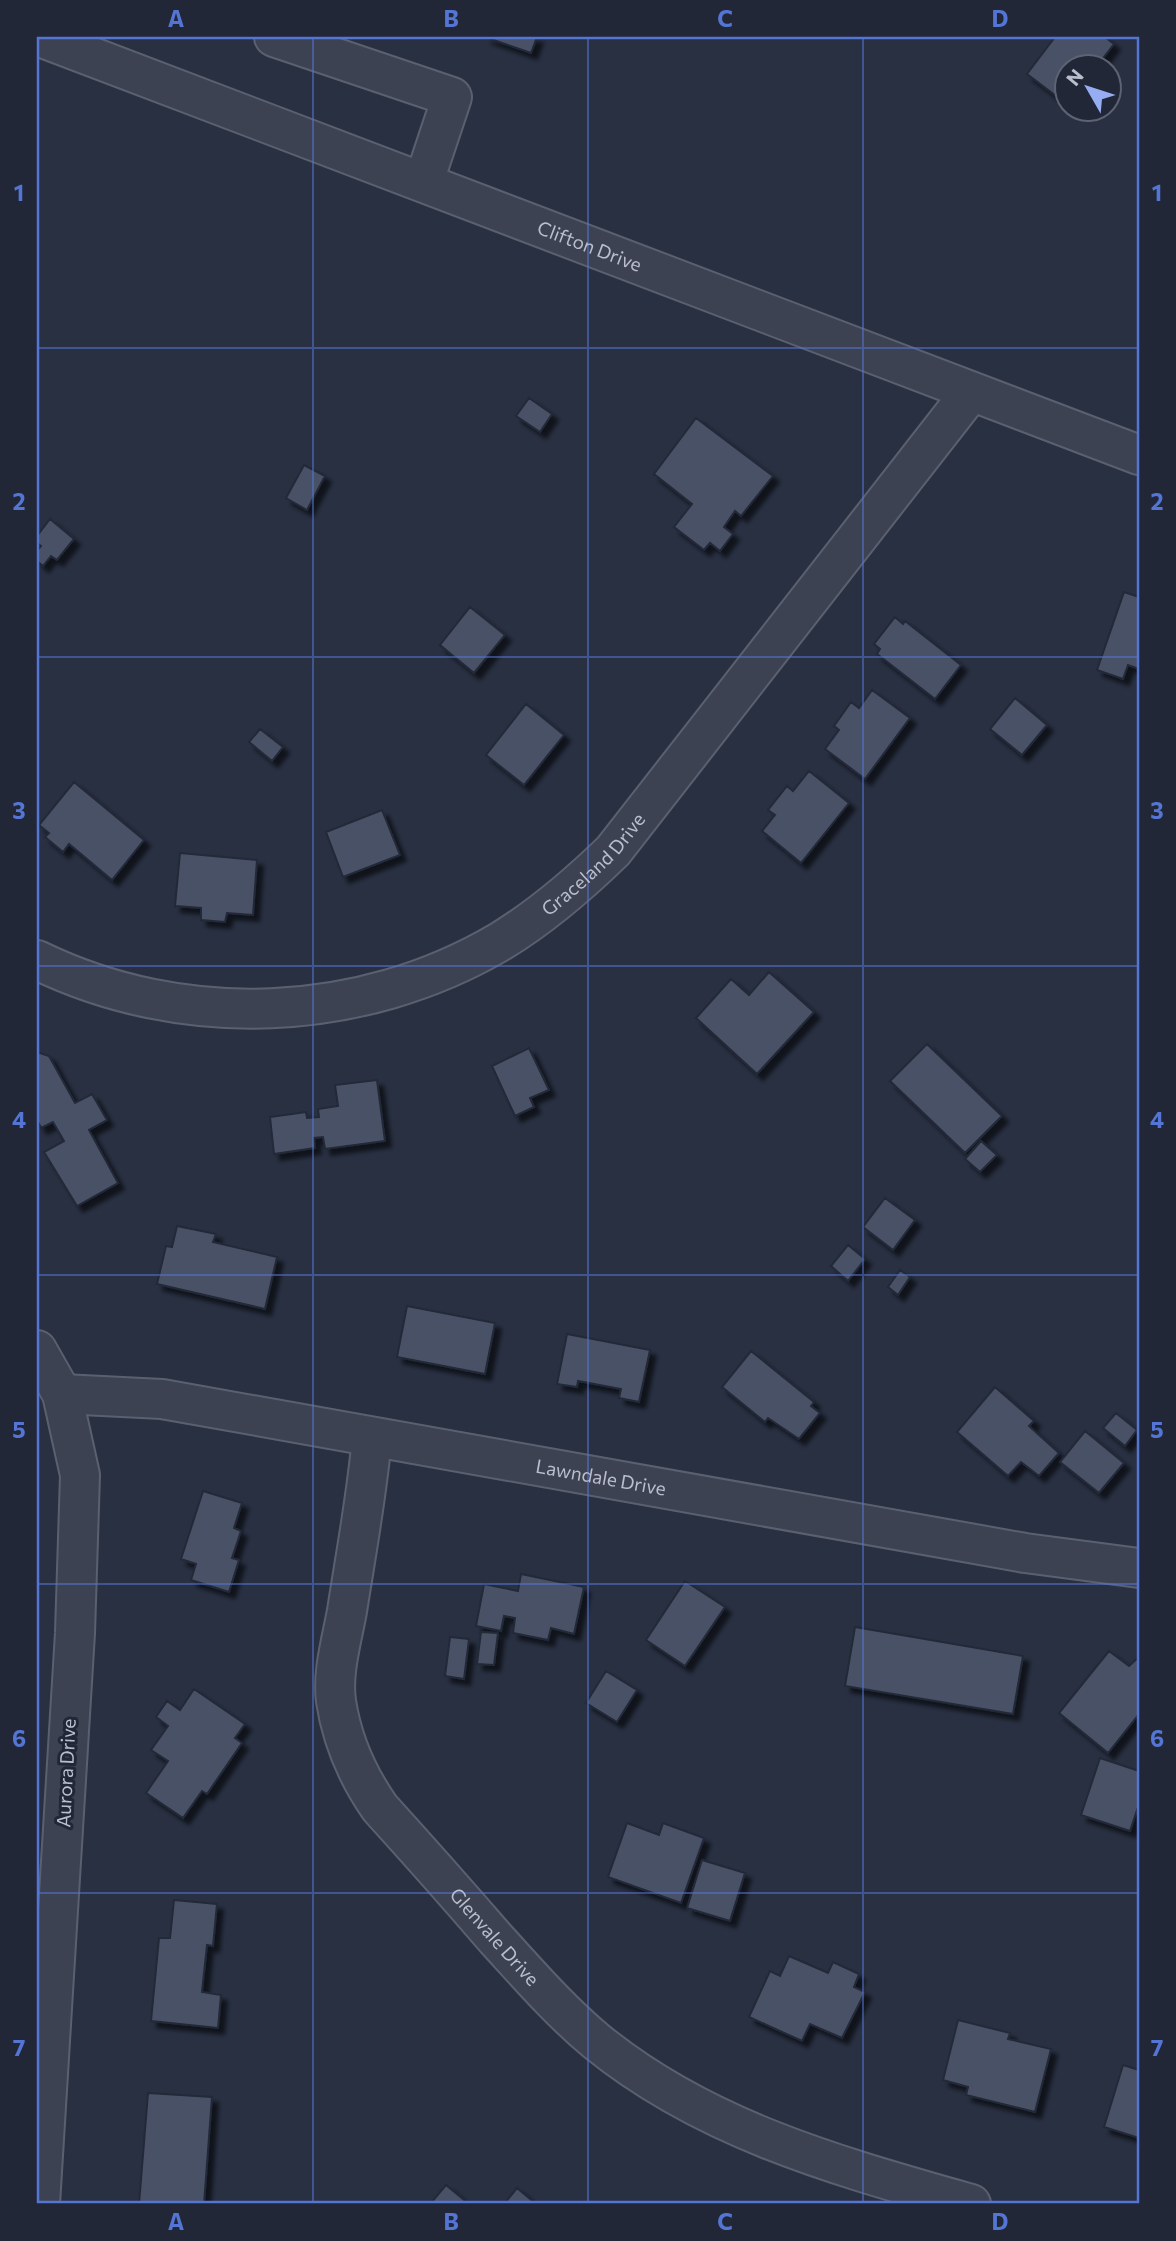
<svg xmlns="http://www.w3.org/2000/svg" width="1176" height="2241" viewBox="0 0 1176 2241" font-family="Commissioner,sans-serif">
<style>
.building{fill:#4a5166;stroke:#232939;stroke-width:2;filter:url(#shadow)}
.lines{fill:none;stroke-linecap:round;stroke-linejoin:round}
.minor-casing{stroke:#5b606f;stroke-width:42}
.minor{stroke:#3d4252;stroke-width:38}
.grid{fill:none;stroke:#5475d4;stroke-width:2;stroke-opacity:0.55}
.labels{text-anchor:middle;stroke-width:6;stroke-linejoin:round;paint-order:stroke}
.street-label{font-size:19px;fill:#babecc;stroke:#212737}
.neatline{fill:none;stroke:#5475d4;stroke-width:2.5}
.grid-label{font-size:23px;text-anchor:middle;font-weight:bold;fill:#5475d4}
</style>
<defs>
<filter id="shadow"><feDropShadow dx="6" dy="6" stdDeviation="2" flood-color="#0009"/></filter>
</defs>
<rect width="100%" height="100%" fill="#283042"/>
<path class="building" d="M485 37H537L531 53Z
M1055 37H1105L1114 44 1097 66H1068V105L1027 74Z
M529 398 552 414 540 432 516 416Z
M696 418 773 476 741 516 735 511 724 527 733 534 720 551 710 543 704 550 674 527 692 504 654 474Z
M304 465 325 476 307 510 286 498Z
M50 519 74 539 57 560 51 556 43 566 37 561V551L41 546 37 543V536Z
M1124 592 1139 597V669L1128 665 1123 679 1097 670Z
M470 607 505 635 474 673 440 645Z
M895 617 903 624 905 621 961 665 935 699 877 654 880 649 874 644Z
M872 690 910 718 865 779 825 749 839 730 834 726 851 702 859 708Z
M1015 698 1047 725 1022 755 990 729Z
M526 704 564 735 524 785 486 755Z
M260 729 283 747 272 761 249 742Z
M809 771 849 803 801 863 762 831 775 815 768 810 787 786 793 791Z
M74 782 144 840 112 880 69 844 63 852 45 837 49 833 39 825Z
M382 810 400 855 343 877 326 832Z
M180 853 257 860 253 915 227 913 225 922 201 920V908L175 906Z
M769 972 814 1012 757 1074 696 1018 731 979 749 995Z
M927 1044 1002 1116 965 1153 890 1081Z
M529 1048 549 1090 530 1098 534 1107 515 1116 492 1066Z
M37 1052 49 1056 75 1103 92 1094 107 1120 89 1130 118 1183 77 1206 44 1152 64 1141 53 1122 41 1128 37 1120Z
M377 1080 385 1141 325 1149 323 1137 314 1138 315 1148 274 1154 270 1117 306 1112 307 1118 319 1117 318 1109 338 1106 335 1085Z
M981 1141 997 1155 980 1172 965 1159Z
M885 1198 915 1220 893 1250 863 1227Z
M177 1226 216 1234 213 1242 277 1257 265 1309 157 1284 166 1246 172 1247Z
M848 1245 865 1259 848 1281 831 1266Z
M900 1270 910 1277 898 1295 888 1287Z
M407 1306 495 1323 485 1374 397 1357Z
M567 1334 650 1350 639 1402 619 1398 621 1389 578 1381 577 1387 557 1384Z
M751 1351 814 1402 811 1406 820 1413 799 1439 768 1418 765 1422 722 1387Z
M995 1387 1034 1421 1029 1426 1059 1453 1039 1476 1021 1462 1008 1476 957 1432Z
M1116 1413 1137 1430 1125 1446 1103 1428Z
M1085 1431 1124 1463 1099 1493 1060 1462Z
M203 1491 242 1503 234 1528 241 1531 232 1558 239 1560 229 1592 191 1580 196 1564 181 1559Z
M521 1574 584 1587 574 1634 551 1628 548 1640 513 1633 515 1618 504 1616 501 1631 476 1626 484 1584 518 1591Z
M685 1581 725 1607 685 1666 646 1640Z
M855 1627 1023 1656 1013 1714 845 1686Z
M481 1632 498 1633 494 1665 477 1664Z
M450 1637 469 1639 464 1679 445 1676Z
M1109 1651 1129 1666 1139 1657V1714L1108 1753 1059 1713Z
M606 1671 637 1690 617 1722 586 1703Z
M194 1689 245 1724 235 1738 242 1743 207 1794 202 1791 183 1818 146 1793 168 1761 151 1750 168 1726 156 1717 167 1701 180 1710Z
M1100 1758 1139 1771V1804L1130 1831 1081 1815Z
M627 1823 659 1835 663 1823 704 1838 681 1903 608 1877Z
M702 1860 745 1873 730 1921 687 1908Z
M174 1900 217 1904 213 1946 207 1945 202 1992 221 1995 218 2028 151 2021 159 1938H170Z
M789 1956 828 1973 833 1962 859 1974 854 1987 865 1992 842 2038 810 2024 802 2041 749 2017 770 1971 780 1976Z
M958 2020 1010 2033 1008 2039 1051 2049 1035 2112 966 2095 968 2087 943 2080Z
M1123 2065 1139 2070V2138L1104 2127Z
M148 2093 212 2097 204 2204H139Z
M446 2185 469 2204H430Z
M517 2188 536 2204H504Z"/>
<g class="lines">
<g class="minor-casing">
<g id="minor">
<path id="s1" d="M40 37 1139 455"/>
<path d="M274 37 452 97 424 181"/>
<path id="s2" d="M37 960C183 1031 361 1024 501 941 542 916 578 885 613 851L971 392"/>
<path d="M37 1350 62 1394 80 1475 75 1633 40 2204"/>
<path id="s3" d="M62 1394 162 1399 1025 1553 1139 1568"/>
<path id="s4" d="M372 1437C367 1495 356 1553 347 1611 342 1639 332 1672 336 1701 342 1741 357 1775 380 1808 419 1851 458 1895 496 1939 528 1974 559 2010 596 2041 705 2130 838 2166 971 2204"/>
</g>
</g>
<use href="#minor" class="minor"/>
</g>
<path class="grid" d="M313 37V2204M588 37V2204M863 37V2204M37 348H1139M37 657H1139M37 966H1139M37 1275H1139M37 1584H1139M37 1893H1139"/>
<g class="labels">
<g class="street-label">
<text dy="7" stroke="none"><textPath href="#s1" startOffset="588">Clifton Drive</textPath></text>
<text dy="7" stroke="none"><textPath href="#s2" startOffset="604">Graceland Drive</textPath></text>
<text dy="7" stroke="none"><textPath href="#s3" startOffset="546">Lawndale Drive</textPath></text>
<text transform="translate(66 1773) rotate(-87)" y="7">Aurora Drive</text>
<text dy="7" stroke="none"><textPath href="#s4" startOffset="556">Glenvale Drive</textPath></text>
</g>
</g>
<rect width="1176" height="2241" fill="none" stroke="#212737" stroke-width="77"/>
<g transform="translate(1088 88) rotate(309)"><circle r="33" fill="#212737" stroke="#5e6373" stroke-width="2"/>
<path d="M0-5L12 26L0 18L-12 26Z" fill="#97adf3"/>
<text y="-10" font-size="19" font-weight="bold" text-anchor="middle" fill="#babecc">N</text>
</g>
<rect x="38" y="38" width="1100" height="2164" class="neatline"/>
<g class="grid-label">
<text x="176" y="27">A</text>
<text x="451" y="27">B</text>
<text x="725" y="27">C</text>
<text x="1000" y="27">D</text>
<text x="19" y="201">1</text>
<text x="1157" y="201">1</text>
<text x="19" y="510">2</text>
<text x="1157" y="510">2</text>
<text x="19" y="819">3</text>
<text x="1157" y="819">3</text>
<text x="19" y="1128">4</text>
<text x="1157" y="1128">4</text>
<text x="19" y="1438">5</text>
<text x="1157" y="1438">5</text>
<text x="19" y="1747">6</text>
<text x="1157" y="1747">6</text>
<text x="19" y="2056">7</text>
<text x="1157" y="2056">7</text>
<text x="176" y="2230">A</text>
<text x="451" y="2230">B</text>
<text x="725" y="2230">C</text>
<text x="1000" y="2230">D</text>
</g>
</svg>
